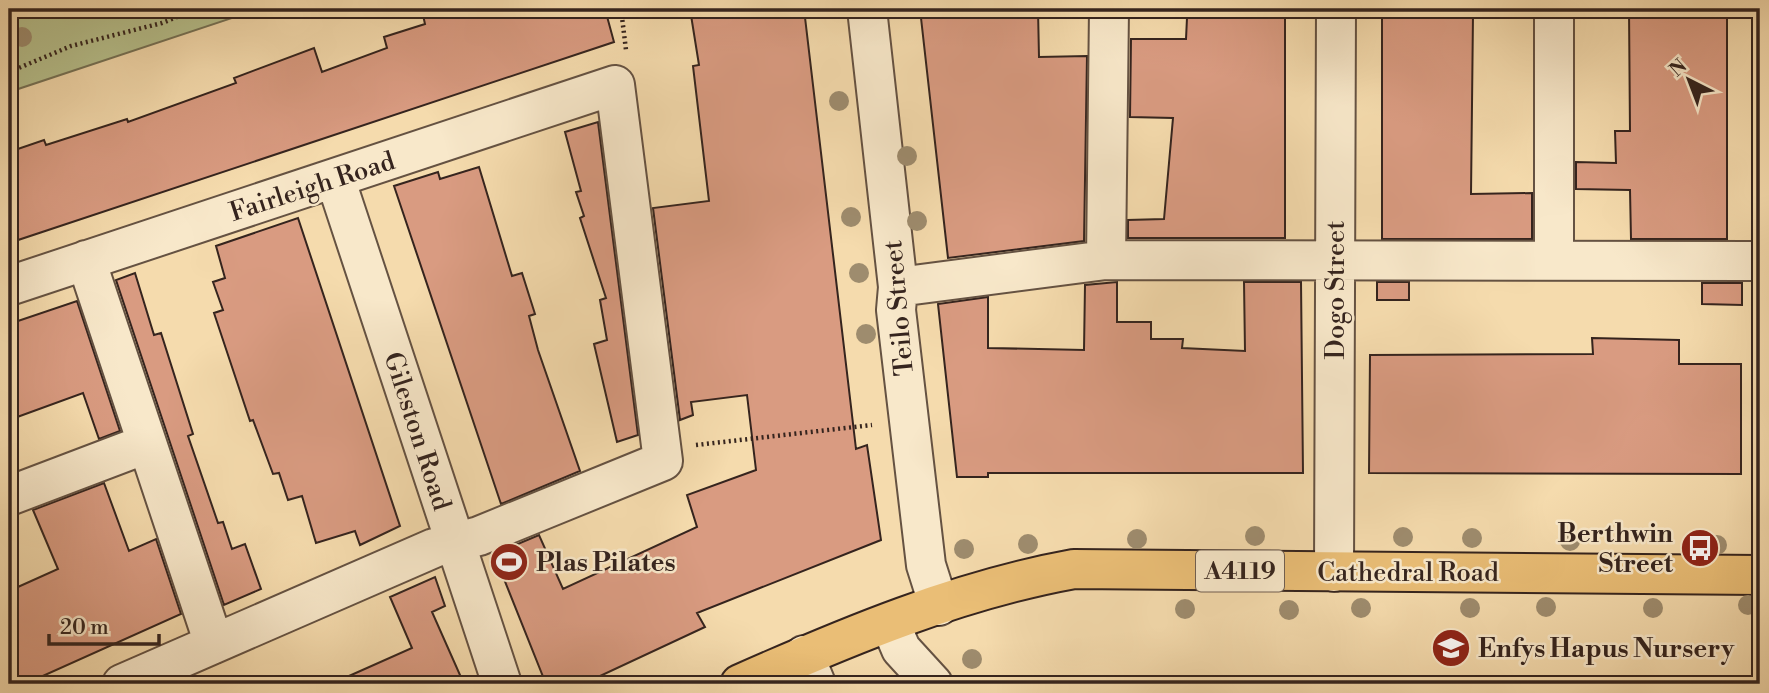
<svg xmlns="http://www.w3.org/2000/svg" width="1769" height="693" viewBox="0 0 1769 693" font-family="'Libre Bodoni',serif">
<style>
.green{fill:#b7c18d;stroke:#767256;stroke-width:2}
.building{fill:#d99b81;stroke:#35241e;stroke-width:2}
.lines{fill:none;stroke-linecap:round;stroke-linejoin:round}
.minor-casing{stroke:#655242;stroke-width:42}
.major-casing{stroke:#35241e;stroke-width:42}
.path{stroke:#35241e;stroke-width:4.5;stroke-dasharray:2 3.5;stroke-linecap:butt}
.minor{stroke:#f8e8ca;stroke-width:38}
.major{stroke:#eabe76;stroke-width:38}
.tree{fill:#9e8c6e}
.labels{text-anchor:middle;stroke-width:5;stroke-linejoin:round;paint-order:stroke}
.shield{fill:#f8e8ca;stroke:#705f52;stroke-width:2}
.shield-label{font-size:24px;font-weight:bold;fill:#35241e}
.street-label{font-size:26px;fill:#35241e;stroke:#f8e8ca}
.poi-label{font-size:26px;font-weight:bold;fill:#35241e;stroke:#f8e8ca;text-anchor:start}
</style>
<rect width="100%" height="100%" fill="#f5dbad"/>
<filter id="stains"><feTurbulence type="fractalNoise" baseFrequency=".00286" numOctaves="4"/><feColorMatrix values="0 0 0 0 .2 0 0 0 0 .09 0 0 0 0 .02 0 0 0 .5 -.17"/></filter>
<radialGradient id="worn" r=".72"><stop offset=".6" stop-color="#630" stop-opacity="0"/><stop offset="1" stop-color="#630" stop-opacity=".3"/></radialGradient>
<path class="green" d="M9 9H259L9 92Z"/>
<path class="building" d="M442 9H605L614 42 9 243V152L44 140 46 145 127 119 128 122 236 83 234 78 314 48 322 72 387 48 384 37 425 24 423 15Z
M690 9H804L856 449 867 445 881 540 697 613 705 627 583 684H546L494 554 539 535 563 589 697 527 687 495 756 470 747 395 691 402 693 415 680 420 653 208 709 201 693 66 699 65Z
M920 9H1038L1039 57 1087 56 1084 241 948 258Z
M1285 9V238H1128V220L1164 219 1173 118 1130 117 1131 39H1186L1187 18 1223 17V10Z
M1382 9H1428V16L1473 15 1471 194 1532 193V239H1382Z
M1629 9H1727V239H1631L1630 190 1576 189V162L1616 163 1615 131H1630Z
M598 122 638 435 617 442 594 344 607 340 600 300 606 298 580 218 584 216 576 192 581 191 565 132Z
M479 167 512 276 522 273 535 314 529 316 538 350 580 471 501 504 394 186 438 172 440 179Z
M298 218 400 526 360 545 355 531 316 543 302 496 288 500 279 473 273 474 253 420 250 421 214 313 223 310 213 282 225 278 216 246Z
M135 273 154 335 161 333 193 434 188 436 218 523 223 522 232 549 245 544 261 589 224 605 116 280Z
M1117 282V322H1151V339H1183L1182 348 1245 351 1244 282H1301L1303 473H988V477H957L938 304 988 297V348L1084 350 1085 285Z
M1377 282H1409V300H1377Z
M1702 283H1742V305L1702 304Z
M77 301 120 431 99 439 83 393 9 420V324Z
M1592 338 1679 340V364H1741V474L1369 473 1370 355 1593 354Z
M104 483 129 551 156 539 181 614 25 684H9V591L58 569 33 510Z
M435 577 445 606 432 612 464 684H331L412 648 390 597Z"/>
<g class="lines">
<g class="minor-casing">
<path id="minor" d="M867 9 898 287 896 310 926 565 939 606
M335 178 502 684
M1554 259V9
M86 260 214 644
M1106 260 1109 9
M9 286 615 85 663 461 479 536 434 548 122 684
M898 287 1106 260 1760 261
M9 496 146 444
M1334 572 1336 9
M890 623 901 649 933 684
M804 655 816 684"/>
</g>
<g class="major-casing">
<path id="major" d="M740 684C846 637 958 590 1074 569L1760 575"/>
</g>
<path class="path" d="M621 9 626 50
M9 72 71 46 162 23 197 9
M696 445 872 425"/>
<use href="#minor" class="minor"/>
<use href="#major" class="major"/>
</g>
<g class="tree">
<circle cx="22" cy="37" r="10"/>
<circle cx="839" cy="101" r="10"/>
<circle cx="907" cy="156" r="10"/>
<circle cx="851" cy="217" r="10"/>
<circle cx="917" cy="221" r="10"/>
<circle cx="859" cy="273" r="10"/>
<circle cx="866" cy="334" r="10"/>
<circle cx="1255" cy="536" r="10"/>
<circle cx="1403" cy="537" r="10"/>
<circle cx="1472" cy="538" r="10"/>
<circle cx="1137" cy="539" r="10"/>
<circle cx="1570" cy="541" r="10"/>
<circle cx="1028" cy="544" r="10"/>
<circle cx="1717" cy="545" r="10"/>
<circle cx="964" cy="549" r="10"/>
<circle cx="1748" cy="605" r="10"/>
<circle cx="1546" cy="607" r="10"/>
<circle cx="1361" cy="608" r="10"/>
<circle cx="1470" cy="608" r="10"/>
<circle cx="1653" cy="608" r="10"/>
<circle cx="1185" cy="609" r="10"/>
<circle cx="1289" cy="610" r="10"/>
<circle cx="972" cy="659" r="10"/>
</g>
<defs>
<g id="bus-disc" transform="scale(2.0125)"><circle r="9.5" fill="#8f2418" stroke="#f8e8ca"/><path d="M-5-6H5V4H4V6H2V4H-2V6H-4V4H-5ZM-3.5-4V0h7V-4ZM-3.5 1.2v1.5H-2V1.2ZM2 1.2v1.5H3.5V1.2Z" fill="#fff"/></g>
<g id="stadium-disc" transform="scale(2.0125)"><circle r="9.5" fill="#8f2418" stroke="#f8e8ca"/><path d="M0-5a6.5 5 0 1 0 0 10a6.5 5 0 1 0 0-10ZM-3.5-1.8h7v3.6h-7Z" fill="#fff"/></g>
<g id="school-disc" transform="scale(2.0125)"><circle r="9.5" fill="#8f2418" stroke="#f8e8ca"/><path d="M0-5L7-2L0 1L-7-2ZM-4 1L0 2.5L4 1V4Q0 6-4 4Z" fill="#fff"/></g>
</defs>
<g fill-rule="evenodd">
<use href="#bus-disc" x="1700" y="548"/>
<use href="#stadium-disc" x="509" y="562"/>
<use href="#school-disc" x="1451" y="648"/>
</g>
<g class="labels">
<rect class="shield" x="1196" y="550.5" width="88" height="41" rx="5"/>
<g class="shield-label">
<text x="1240" y="579">A4119</text>
</g>
<g class="street-label">
<text transform="translate(312 186) rotate(-18)" y="9">Fairleigh Road</text>
<text transform="translate(1335 290) rotate(-90)" y="9">Dogo Street</text>
<text transform="translate(898 308) rotate(-95)" y="9">Teilo Street</text>
<text transform="translate(418 431) rotate(72)" y="9">Gileston Road</text>
<text x="1408" y="581">Cathedral Road</text>
</g>
<g class="poi-label">
<text x="1673" y="542" text-anchor="end">Berthwin<tspan x="1673" dy="30">Street</tspan></text>
<text x="536" y="571">Plas Pilates</text>
<text x="1478" y="657">Enfys Hapus Nursery</text>
</g>
</g>
<rect width="1769" height="693" fill="none" stroke="#f5dbad" stroke-width="35"/>
<rect x="10" y="10" width="1748" height="672" fill="none" stroke="#35241e" stroke-width="3.5"/>
<rect x="18" y="18" width="1734" height="658" fill="none" stroke="#35241e" stroke-width="2"/>
<g transform="translate(1689 80) rotate(318)" stroke="#f8e8ca" stroke-width="5" paint-order="stroke">
<path d="M0-5L12 26L0 18L-12 26Z" fill="#35241e"/>
<text y="-10" font-size="19" font-weight="bold" text-anchor="middle" fill="#35241e">N</text>
</g>
<path d="M49 634v10h110v-10" fill="none" stroke="#35241e" stroke-width="3.5"/>
<text x="60" y="634" font-size="21" fill="#35241e" stroke="#f8e8ca" stroke-width="5" paint-order="stroke">20 m</text>
<rect width="100%" height="100%" filter="url(#stains)"/>
<rect width="100%" height="100%" fill="url(#worn)"/>
</svg>
